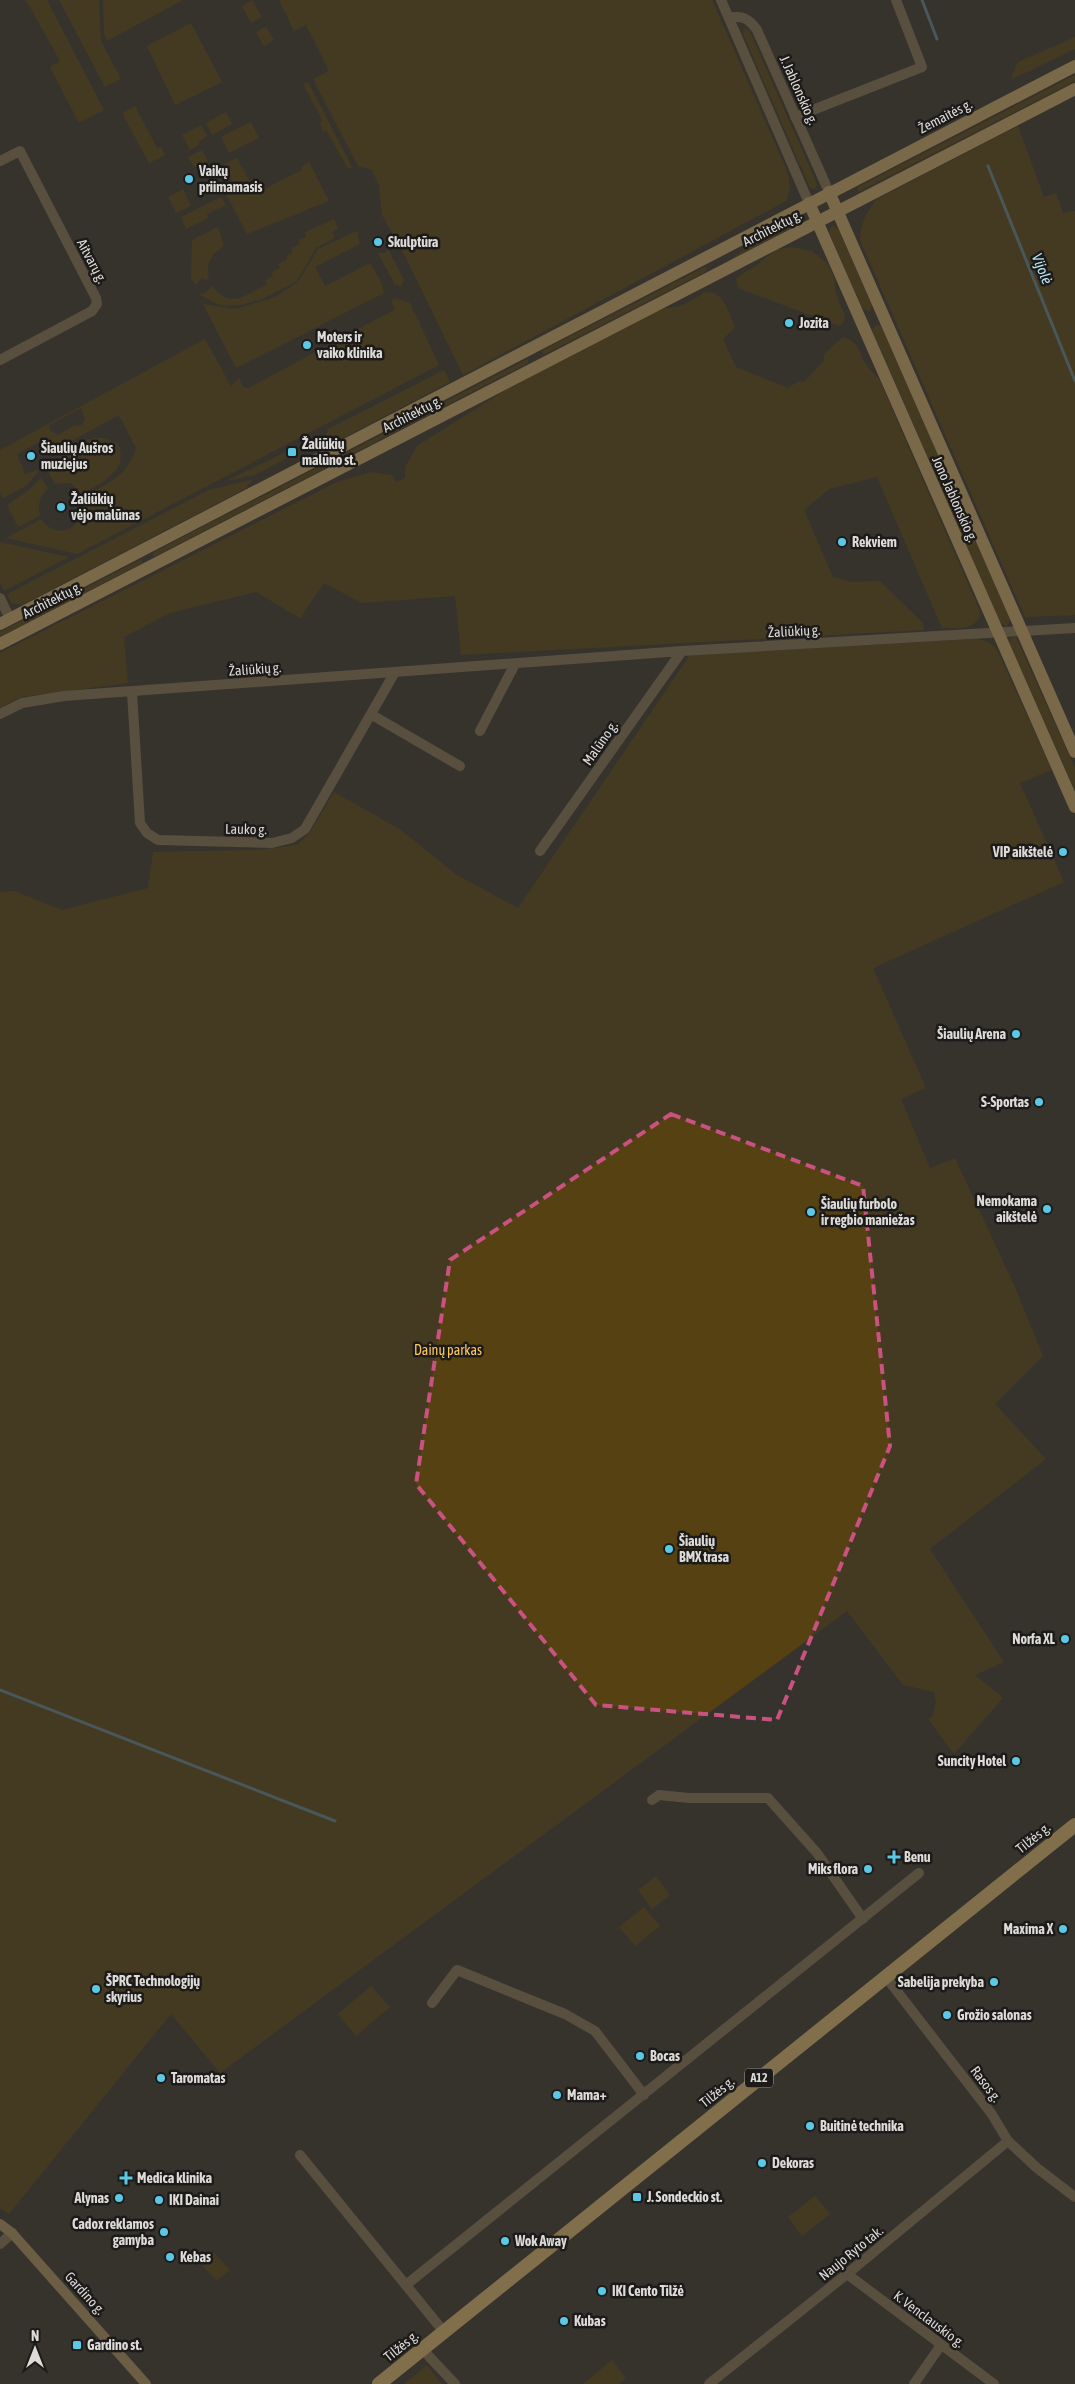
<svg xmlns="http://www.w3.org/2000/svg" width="1075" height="2384" viewBox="0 0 1075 2384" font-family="'Asap Condensed',sans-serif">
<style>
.green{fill:#564113;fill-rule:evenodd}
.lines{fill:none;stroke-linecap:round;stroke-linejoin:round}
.stream{stroke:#5d848e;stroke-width:3}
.minor{stroke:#807152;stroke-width:10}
.secondary{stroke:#ac9261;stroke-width:10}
.primary{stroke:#cdac6c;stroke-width:12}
.trunk{stroke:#dcb870;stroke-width:14}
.marked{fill:none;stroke:#ca5280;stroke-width:4;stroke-dasharray:10 6;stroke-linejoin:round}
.poi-dot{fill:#5bc8e6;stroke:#1c1b19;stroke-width:2}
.labels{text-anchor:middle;stroke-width:5;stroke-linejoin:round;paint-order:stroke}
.shield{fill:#1c1b19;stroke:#a3a19f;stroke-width:1}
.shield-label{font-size:12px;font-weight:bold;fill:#dddbd8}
.street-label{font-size:14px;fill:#dddbd8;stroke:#1c1b19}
.poi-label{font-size:14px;font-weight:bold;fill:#dddbd8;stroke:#1c1b19;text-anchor:start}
.park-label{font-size:14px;fill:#fdca5e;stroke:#1c1b19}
.water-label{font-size:15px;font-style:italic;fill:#b6e7f7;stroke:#1c1b19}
</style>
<rect width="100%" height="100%" fill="#36332e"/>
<path class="green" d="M26 0H47L104 110 79 123 50 67 60 61Z
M59 0H99L101 41 121 79 105 87Z
M103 0H183L107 41 104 34Z
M252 0 262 17 251 23 242 6Z
M279 0H712L784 164C790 178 792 187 786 201L463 375 405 256 382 215 379 186 372 170 358 166 313 79 329 71 306 25 294 31Z
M191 23 222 82 175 105 147 46Z
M266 27 274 40 264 46 256 32Z
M745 28 750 32 817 184 815 189 810 188 743 34Z
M1075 37V49L1010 80 1018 62Z
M1075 75V81L858 192V187Z
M308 82 352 167 348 169 326 130 324 133 320 125 322 120 303 84Z
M135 106 157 148 161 147 165 155 149 163 122 113Z
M226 112 232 124 212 135 206 123Z
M251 122 259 138 229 153 221 137Z
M201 125 207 136 199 142V145L190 150 182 135Z
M1018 126 1044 197 1056 193 1063 213 1075 211V615L1025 617 860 240C860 223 866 213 877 199Z
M202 150 208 161 194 168 188 157Z
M237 158 256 193 302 170 301 167 309 162 329 201 247 234 226 194 236 189 224 164Z
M183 189 191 206 176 213 168 197Z
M221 197 226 205 207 214 208 218 186 229 181 217Z
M334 219 338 228 332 232 335 238 316 248 297 281 262 299 241 305 225 306 217 304 198 294 205 293 212 286C231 310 246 295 267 284L265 280 273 276 272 272 280 268 278 264 287 260 286 256 293 252 291 248 300 244 298 240 306 237 305 232Z
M797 220 798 224 729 261 760 237Z
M832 225 838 229 872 305 870 312 862 308 829 232Z
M218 227 224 246C211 253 205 265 209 279L206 280 202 278 196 285 191 278 192 240Z
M357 231 360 244 315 267 325 286 370 263 381 282 384 293 236 368 203 304 236 309 275 297 298 282 318 249Z
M791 247 812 251 828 264 834 277 836 294 845 316 844 322 839 326 738 288 736 278 757 265 776 250Z
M388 249 404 280 401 286 395 285 378 253H385Z
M705 267 707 268 705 272 545 354 542 353 543 350Z
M706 292C724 291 729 313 735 327L723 339 736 367 788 388 797 382 805 381 824 361V354L843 337C858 341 859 351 865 363 869 369 874 374 879 379L979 609 980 617C971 631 958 628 942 628L877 477 829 489 804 510 833 577 852 582 880 581 923 623 924 630 461 655 455 596 362 603 324 583 300 618 256 592 170 613 124 637 128 683 21 697 0 708V653L337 482 371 472 392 475 396 482 405 478V467L417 446 514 385 660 309 681 306Z
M394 298 410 303 439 365 77 554 6 538 41 519C58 544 90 525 82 497 104 486 130 475 136 448L119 415 46 455 39 442 17 454 25 474 37 470 38 472 26 486 3 498 0 492V450L205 339 231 386 239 378 243 387 248 388C297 363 345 335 395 310L391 301ZM81 408 85 419 82 425 73 426 58 435 50 430 49 425Z
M876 324 881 326 1010 619 1007 627 1000 622 872 330Z
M528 359V363L156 556H152L154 552Z
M444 370 450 382 330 445 325 438 328 429Z
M94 438H104L118 444C130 470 100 485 80 494L71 483 55 484 47 470C61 453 73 444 94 438Z
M286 452 289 457 255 475 226 481Z
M41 478 48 488C40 497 37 504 40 516L18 527 7 505 29 490Z
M253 479 245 489 22 605 11 603 7 594 209 490Z
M0 542 69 557 4 591 0 583Z
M140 560H142V563L0 637V632Z
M1016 637 1075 768V791L1010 644 1009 639Z
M976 639 986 641 996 648 1052 770 1020 783 1064 882 873 968 926 1088 901 1099 930 1168 955 1158 1015 1287 1043 1356 995 1404 1046 1459 930 1549 1004 1662 975 1675 1003 1698 954 1754 928 1719 932 1717 936 1702 934 1692 903 1685 847 1611 220 2073 171 2014 9 2214 0 2208V892L14 891 62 910 148 888 153 852 257 850 297 845 310 832 334 792 401 830 457 875 518 908 690 655Z
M656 1876 670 1895 652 1909 638 1890Z
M644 1907 660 1926 635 1946 619 1927Z
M371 1986 390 2007 356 2036 338 2014Z
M815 2196 830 2214 802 2236 788 2217Z
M214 2253 230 2270 217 2281 201 2264Z
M612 2360 626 2378 619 2384H583Z
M427 2365 442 2384H404Z"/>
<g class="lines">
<path class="stream" d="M922 0 937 39
M988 166 1075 381
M0 1690 335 1821"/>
<path class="minor" d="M721 0 809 203
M729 18C743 15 749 19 757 30L829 192
M795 117 922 67 896 0
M0 161 20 151 96 298 97 304 92 311 0 360
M0 598 10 619
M132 692 140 823 147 833 158 840 272 843 292 838 305 829 395 672
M0 714 22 703 64 696 682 651 1075 628
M372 715 460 766
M480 731 515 664
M540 851 682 651
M652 1800 659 1795 689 1798H768L817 1853 863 1919
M886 1977 991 2113 1008 2141 1037 2168 1075 2197
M432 2003 457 1970 565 2014 595 2031 644 2095
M300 2155 444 2332
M0 2244 12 2233
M847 2274 994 2384
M406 2285 919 1873
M423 2350 455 2384
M709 2384 847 2274 1008 2141
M914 2384 941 2345"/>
<path class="secondary" d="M0 2224 12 2233 146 2384"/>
<path class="primary" d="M829 192 1075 752
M809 203 1075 807
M0 624 1075 66
M0 644 1075 89"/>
<path class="trunk" d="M379 2384 1075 1825"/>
</g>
<path d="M0 0H1075V2384H0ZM671 1114 863 1186 890 1446 777 1720 596 1705 416 1484 450 1260Z" fill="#36332e" fill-opacity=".55" fill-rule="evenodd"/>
<path class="marked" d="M671 1114 863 1186 890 1446 777 1720 596 1705 416 1484 450 1260Z"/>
<g class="poi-dot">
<circle cx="189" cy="179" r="5"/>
<circle cx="378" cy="242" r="5"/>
<circle cx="789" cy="323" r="5"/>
<circle cx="307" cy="345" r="5"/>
<rect x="287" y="447" width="10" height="10" rx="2.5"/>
<circle cx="31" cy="456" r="5"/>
<circle cx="61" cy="507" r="5"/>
<circle cx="842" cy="542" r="5"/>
<circle cx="1063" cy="852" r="5"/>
<circle cx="1016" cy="1034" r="5"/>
<circle cx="1039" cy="1102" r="5"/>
<circle cx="1047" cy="1209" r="5"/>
<circle cx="811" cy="1212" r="5"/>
<circle cx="669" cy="1549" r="5"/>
<circle cx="1065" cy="1639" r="5"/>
<circle cx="1016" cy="1761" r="5"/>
<path d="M891.5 1849.5h5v5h5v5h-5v5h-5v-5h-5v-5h5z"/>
<circle cx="868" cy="1869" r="5"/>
<circle cx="1063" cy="1929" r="5"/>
<circle cx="994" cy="1982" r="5"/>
<circle cx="96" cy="1989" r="5"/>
<circle cx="947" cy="2015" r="5"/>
<circle cx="640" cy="2056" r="5"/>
<circle cx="161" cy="2078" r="5"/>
<circle cx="557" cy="2095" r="5"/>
<circle cx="810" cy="2126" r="5"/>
<circle cx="762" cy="2163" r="5"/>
<path d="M123.5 2170.5h5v5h5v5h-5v5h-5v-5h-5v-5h5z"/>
<rect x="632" y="2192" width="10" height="10" rx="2.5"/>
<circle cx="119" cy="2198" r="5"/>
<circle cx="159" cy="2200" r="5"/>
<circle cx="164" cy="2232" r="5"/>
<circle cx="505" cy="2241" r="5"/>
<circle cx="170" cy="2257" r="5"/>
<circle cx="602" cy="2291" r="5"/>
<circle cx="564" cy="2321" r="5"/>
<rect x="72" y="2340" width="10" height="10" rx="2.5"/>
</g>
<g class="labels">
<rect class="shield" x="745" y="2068.5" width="28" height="19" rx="4"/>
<g class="shield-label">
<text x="759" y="2082">A12</text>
</g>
<g class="street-label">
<text transform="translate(799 90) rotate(66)" y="5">J. Jablonskio g.</text>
<text transform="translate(945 116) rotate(-27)" y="5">Žemaitės g.</text>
<text transform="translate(772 228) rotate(-27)" y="5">Architektų g.</text>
<text transform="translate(92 261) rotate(62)" y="5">Aitvarų g.</text>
<text transform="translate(412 414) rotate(-27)" y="5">Architektų g.</text>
<text transform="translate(955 499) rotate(66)" y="5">Jono Jablonskio g.</text>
<text transform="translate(52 600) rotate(-27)" y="5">Architektų g.</text>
<text transform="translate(794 631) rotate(-3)" y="5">Žaliūkių g.</text>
<text transform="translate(255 669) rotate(-4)" y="5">Žaliūkių g.</text>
<text transform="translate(600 743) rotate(-55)" y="5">Malūno g.</text>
<text transform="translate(246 829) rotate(1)" y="5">Lauko g.</text>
<text transform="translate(1033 1838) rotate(-39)" y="5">Tilžės g.</text>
<text transform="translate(986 2084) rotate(53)" y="5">Rasos g.</text>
<text transform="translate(717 2092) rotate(-39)" y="5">Tilžės g.</text>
<text transform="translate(851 2253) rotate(-39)" y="5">Naujo Ryto tak.</text>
<text transform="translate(85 2293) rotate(48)" y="5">Gardino g.</text>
<text transform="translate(929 2319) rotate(37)" y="5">K. Venclauskio g.</text>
<text transform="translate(401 2346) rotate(-39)" y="5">Tilžės g.</text>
</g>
<g class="poi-label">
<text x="199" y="176">Vaikų<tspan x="199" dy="16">priimamasis</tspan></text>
<text x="388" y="247">Skulptūra</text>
<text x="799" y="328">Jozita</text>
<text x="317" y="342">Moters ir<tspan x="317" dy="16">vaiko klinika</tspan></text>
<text x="302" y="449">Žaliūkių<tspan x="302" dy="16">malūno st.</tspan></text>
<text x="41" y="453">Šiaulių Aušros<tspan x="41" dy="16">muziejus</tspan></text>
<text x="71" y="504">Žaliūkių<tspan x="71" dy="16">vėjo malūnas</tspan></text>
<text x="852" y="547">Rekviem</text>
<text x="1053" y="857" text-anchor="end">VIP aikštelė</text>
<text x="1006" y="1039" text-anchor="end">Šiaulių Arena</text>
<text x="1029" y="1107" text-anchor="end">S-Sportas</text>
<text x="1037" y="1206" text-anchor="end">Nemokama<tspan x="1037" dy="16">aikštelė</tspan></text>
<text x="821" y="1209">Šiaulių furbolo<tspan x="821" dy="16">ir regbio maniežas</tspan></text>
<text x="679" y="1546">Šiaulių<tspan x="679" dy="16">BMX trasa</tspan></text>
<text x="1055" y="1644" text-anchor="end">Norfa XL</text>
<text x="1006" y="1766" text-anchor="end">Suncity Hotel</text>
<text x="904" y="1862">Benu</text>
<text x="858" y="1874" text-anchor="end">Miks flora</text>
<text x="1053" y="1934" text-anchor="end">Maxima X</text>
<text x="106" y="1986">ŠPRC Technologijų<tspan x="106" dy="16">skyrius</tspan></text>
<text x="984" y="1987" text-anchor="end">Sabelija prekyba</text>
<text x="957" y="2020">Grožio salonas</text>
<text x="650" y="2061">Bocas</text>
<text x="171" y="2083">Taromatas</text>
<text x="567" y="2100">Mama+</text>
<text x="820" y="2131">Buitinė technika</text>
<text x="772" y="2168">Dekoras</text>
<text x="137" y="2183">Medica klinika</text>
<text x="647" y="2202">J. Sondeckio st.</text>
<text x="109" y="2203" text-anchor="end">Alynas</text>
<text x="169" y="2205">IKI Dainai</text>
<text x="154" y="2229" text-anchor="end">Cadox reklamos<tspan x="154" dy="16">gamyba</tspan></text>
<text x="515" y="2246">Wok Away</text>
<text x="180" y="2262">Kebas</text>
<text x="612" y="2296">IKI Cento Tilžė</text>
<text x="574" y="2326">Kubas</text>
<text x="87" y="2350">Gardino st.</text>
</g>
<g class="park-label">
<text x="448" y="1355">Dainų parkas</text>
</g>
<g class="water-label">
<text transform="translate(1042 269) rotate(68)" y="5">Vijolė</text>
</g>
</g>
<g transform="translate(35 2349)" stroke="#1c1b19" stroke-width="4" paint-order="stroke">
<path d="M0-4L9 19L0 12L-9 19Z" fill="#dddbd8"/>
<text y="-8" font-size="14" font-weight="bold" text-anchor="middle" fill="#dddbd8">N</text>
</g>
</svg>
